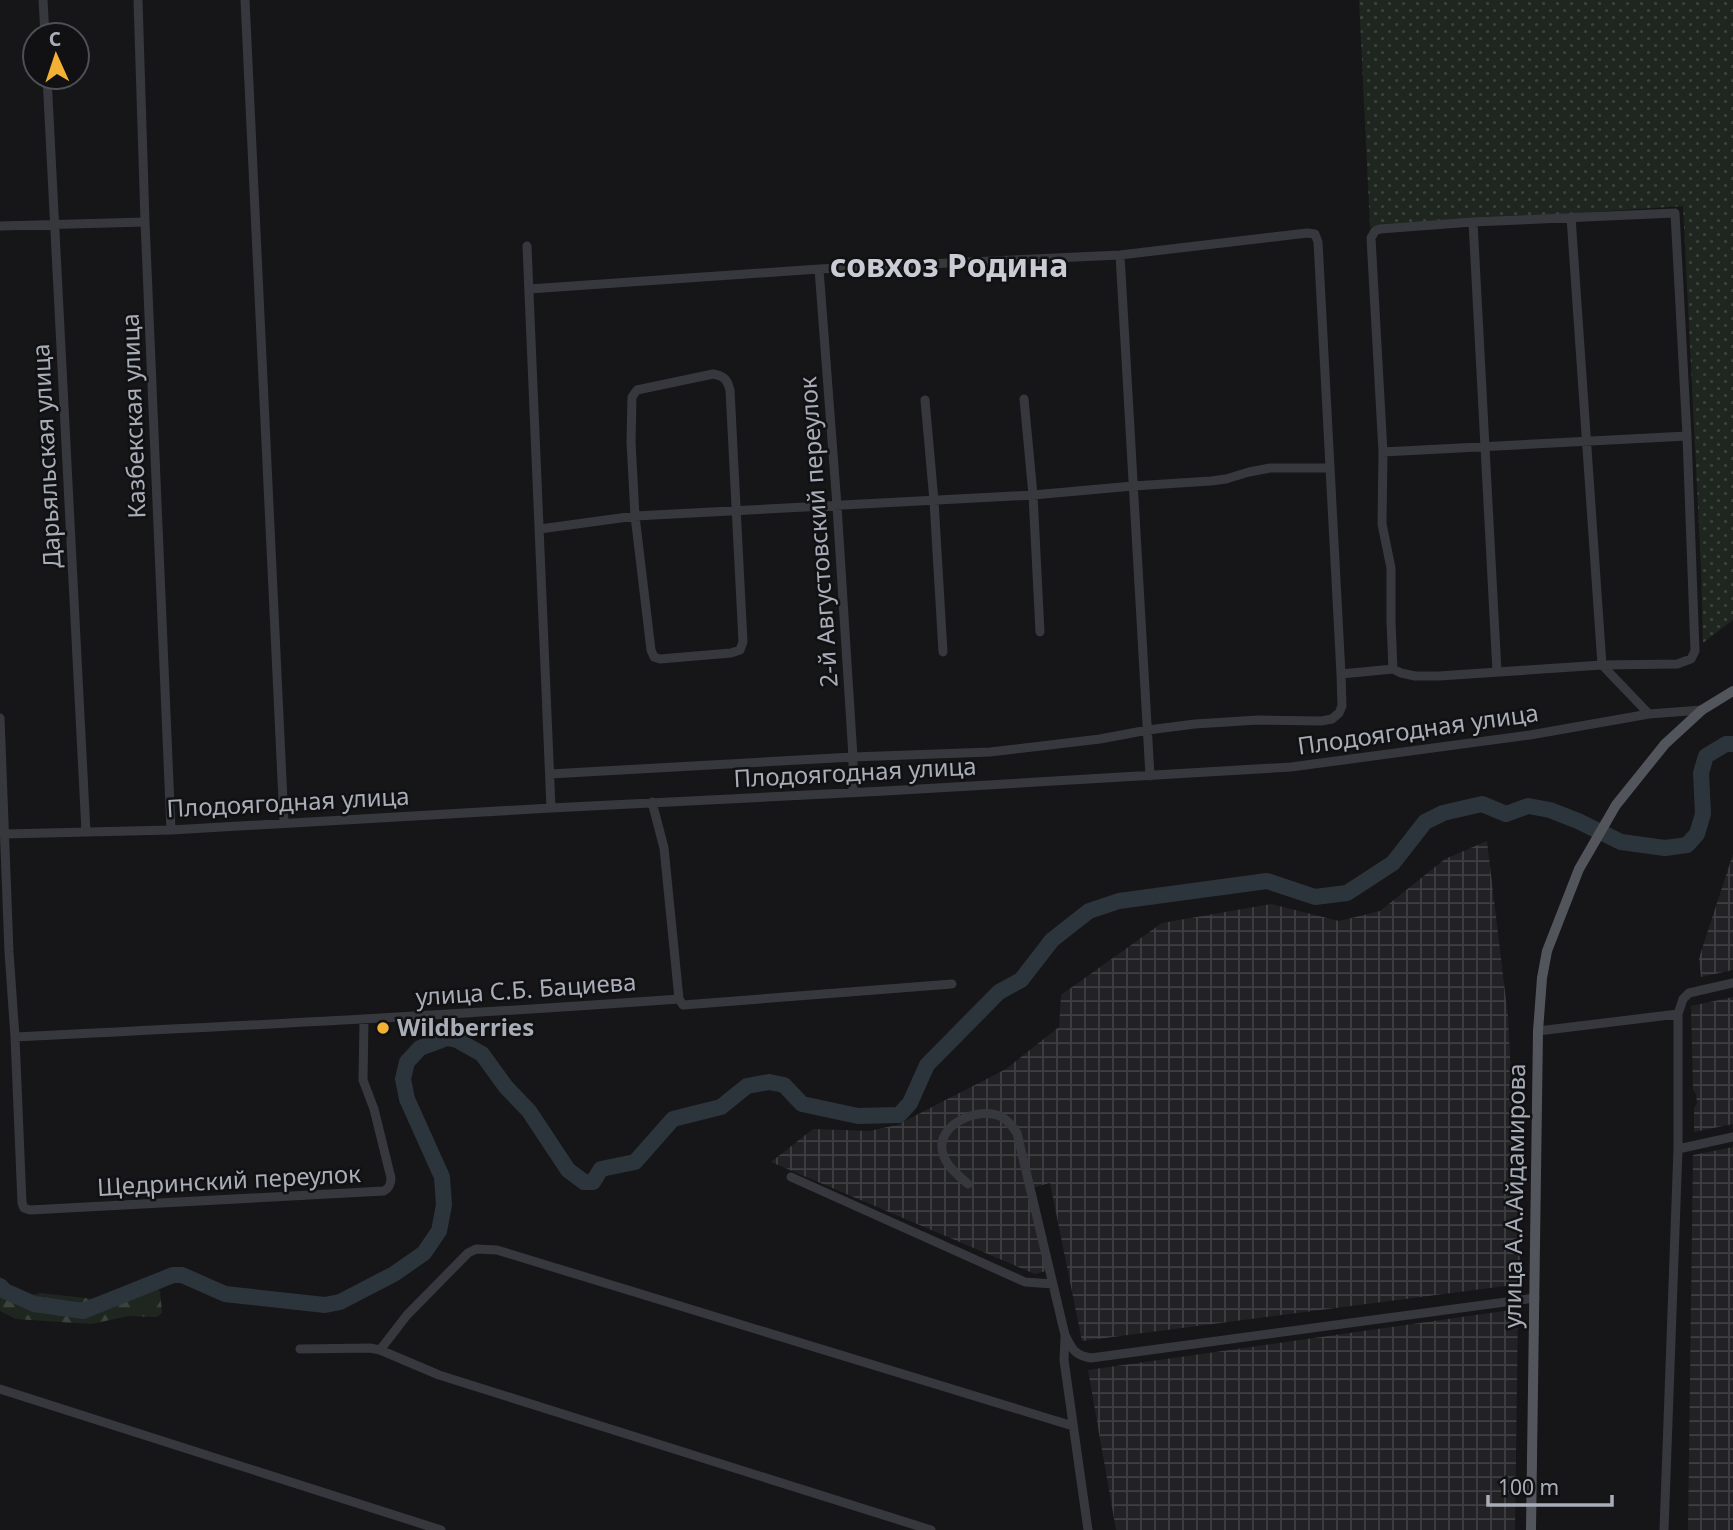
<svg xmlns="http://www.w3.org/2000/svg" width="1733" height="1530" viewBox="0 0 1733 1530" font-family="'Noto Sans',sans-serif">
<style>
.industrial{fill:url(#industrial-grid)}
.grass{fill:url(#grass-dots)}
.forest{fill:url(#forest-firs)}
.lines{fill:none;stroke-linecap:round;stroke-linejoin:round}
.river{stroke:#2c353c;stroke-width:16}
.minor{stroke:#37383d;stroke-width:9}
.major{stroke:#53555c;stroke-width:10}
.poi-dot{fill:#f2b134;stroke:#111113;stroke-width:2.5}
.labels{text-anchor:middle;stroke-width:5;stroke-linejoin:round;paint-order:stroke}
.street-label{font-size:24px;fill:#a8adb8;stroke:#111113}
.poi-label{font-size:24px;font-weight:bold;fill:#a8adb8;stroke:#111113;text-anchor:start}
.district-label{font-size:32px;font-weight:bold;fill:#c9ccd4;stroke:#111113}
</style>
<defs>
<pattern id="industrial-grid" width="8" height="8" patternUnits="userSpaceOnUse" patternTransform="scale(1.75)"><rect width="8" height="8" fill="#222225"/><path d="M0 4h8M4 0v8" fill="none" stroke="#3f3f43"/></pattern>
<pattern id="grass-dots" width="8" height="8" patternUnits="userSpaceOnUse" patternTransform="scale(1.75)"><rect width="8" height="8" fill="#1e261f"/><path d="M2 2h.1M6 6h.1" fill="none" stroke="#3c433d" stroke-width="1.8" stroke-linecap="round"/></pattern>
<pattern id="forest-firs" width="22" height="20" patternUnits="userSpaceOnUse" patternTransform="scale(1.75)"><rect width="22" height="20" fill="#1e261f"/><path d="M5 1l3.5 6h-7zM16 11l3.5 6h-7z" fill="#3c433d"/></pattern>
</defs>
<rect width="100%" height="100%" fill="#161618"/>
<path class="industrial" d="M1487 841 1508 1017 1521 1284 1082 1341 1050 1183 1028 1189 1046 1271 1035 1274 771 1162 813 1129 869 1131 897 1125 1006 1069 1059 1027 1061 995 1162 923 1271 904 1339 921 1380 911 1445 859Z
M1733 854V970L1701 977 1699 958Z
M1733 997V1124L1694 1132V1108L1697 1103 1696 1094 1693 1090 1691 1006Z
M1733 1147V1530H1688L1693 1155Z
M1518 1309 1515 1530H1116L1088 1370Z"/>
<path class="grass" d="M1359 0H1733V620L1703 643 1701 567 1683 206 1370 227Z"/>
<path class="forest" d="M0 1276 3 1281 28 1296 40 1293 95 1299 147 1279 160 1291 162 1313 157 1317 129 1316 91 1324 16 1319 0 1311Z"/>
<g class="lines">
<path class="river" d="M0 1286 5 1291 34 1304 83 1311 173 1275H182L225 1294 325 1305 340 1302 394 1274 424 1253 439 1231 444 1205 442 1177 407 1099 403 1079 407 1062 420 1048 447 1038 457 1040 482 1054 506 1087 529 1111 568 1170 584 1182H593L601 1169 635 1162 673 1119 721 1107 747 1086 769 1082 784 1085 802 1104 858 1116 899 1115 910 1103 927 1065 999 992 1021 980 1052 940 1089 911 1119 901 1267 881 1315 897 1347 893 1393 863 1425 822 1443 813 1482 804 1506 814 1528 806 1550 810 1578 821 1621 842 1665 848 1687 845 1697 834 1703 814 1701 773 1706 756 1726 744H1733"/>
<path class="minor" d="M43 0 45 35
M138 0 145 222 171 830
M245 0 284 822
M47 77 86 832
M1571 217 1602 665 1649 714
M0 226 145 222
M527 246 551 808
M1120 255 1150 776
M819 269 837 506 853 757V793
M529 289 819 269 1120 255 1307 233 1315 234 1318 242 1341 674 1342 706 1339 713 1332 719 1321 721 1258 720 1195 724 1148 730 1100 739 990 752 853 757 550 774
M713 374C724 376 727 379 730 390L743 642 740 650 731 653 660 659 654 657 651 650 635 516 631 442 632 397 637 390Z
M925 400 934 501 943 652
M1383 452 1687 436
M540 529 635 516 1033 495 1024 399
M1040 632 1033 495 1133 486 1211 481 1226 479 1249 472 1270 468H1330
M1393 669 1391 622V568L1382 524 1383 452 1371 238 1375 231 1380 229 1473 222
M1341 674 1393 669 1401 673 1415 676H1439L1602 665 1677 664 1691 659 1695 651 1687 436 1675 213 1473 222 1497 672
M0 718 9 952 15 1037 22 1203 24 1208 30 1210 384 1191C389 1188 391 1185 391 1178L374 1109 363 1080 364 1020
M652 802 664 848 679 999
M5 834 171 830 551 808 885 791 1291 767 1530 735 1649 714 1702 710
M1678 1014 1683 999 1689 993 1733 983
M1538 1031 1678 1014V1149L1664 1530
M15 1037C237 1026 458 1015 679 999L683 1005 952 984
M1678 1149 1733 1137
M791 1177 1025 1282 1053 1284
M968 1184C959 1176 947 1167 943 1154 934 1125 979 1105 1002 1117 1008 1121 1013 1127 1017 1133L1065 1335C1073 1350 1074 1355 1091 1358L1535 1298
M1065 1337 1064 1360 1088 1530
M300 1349 370 1348 380 1350 439 1375 931 1530
M380 1350 407 1315 468 1253 476 1249 497 1250 1073 1426
M0 1389 441 1530"/>
<path class="major" d="M1531 1530 1538 1031 1542 978 1547 951 1579 869 1616 805 1665 744 1702 710 1733 691"/>
</g>
<circle class="poi-dot" cx="383" cy="1028" r="7"/>
<g class="labels">
<g class="street-label">
<text transform="translate(134 416) rotate(-92)" y="8">Казбекская улица</text>
<text transform="translate(47 456) rotate(-93)" y="8">Дарьяльская улица</text>
<text transform="translate(819 532) rotate(-94)" y="8">2-й Августовский переулок</text>
<text transform="translate(1418 730) rotate(-8)" y="8">Плодоягодная улица</text>
<text transform="translate(855 773) rotate(-3)" y="8">Плодоягодная улица</text>
<text transform="translate(288 803) rotate(-3)" y="8">Плодоягодная улица</text>
<text transform="translate(526 990) rotate(-4)" y="8">улица С.Б. Бациева</text>
<text transform="translate(229 1181) rotate(-3)" y="8">Щедринский переулок</text>
<text transform="translate(1515 1196) rotate(-89)" y="8">улица А.А.Айдамирова</text>
</g>
<g class="poi-label">
<text x="397" y="1036">Wildberries</text>
</g>
<g class="district-label">
<text x="949" y="277">совхоз Родина</text>
</g>
</g>
<g transform="translate(56 56) rotate(357)"><circle r="33" fill="#111113" stroke="#4d4f55" stroke-width="2"/>
<path d="M0-5L12 26L0 18L-12 26Z" fill="#f2b134"/>
<text y="-10" font-size="19" font-weight="bold" text-anchor="middle" fill="#a8adb8">С</text>
</g>
<path d="M1488 1495v10h124v-10" fill="none" stroke="#a8adb8" stroke-width="3.5"/>
<text x="1498" y="1495" font-size="21" fill="#a8adb8" stroke="#111113" stroke-width="5" paint-order="stroke">100 m</text>
</svg>
